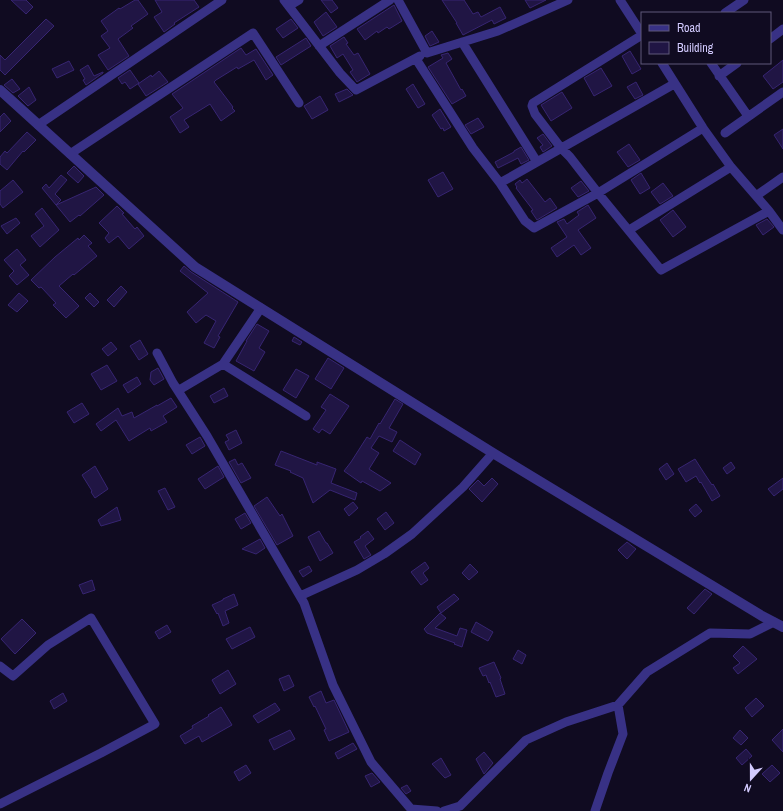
<svg xmlns="http://www.w3.org/2000/svg" width="783" height="811" viewBox="0 0 783 811" font-family="'Archivo Narrow',sans-serif">
<style>
.building{fill:#201544;stroke:#372572}
.lines{fill:none;stroke-linecap:round;stroke-linejoin:round}
.minor{stroke:#383185;stroke-width:9}
.tertiary{stroke:#383185;stroke-width:10}
</style>
<rect width="100%" height="100%" fill="#100b21"/>
<path class="building" d="M11 0H26L33 7 26 14Z
M135 0H138L148 14 131 26 133 28 118 39 129 56 108 70 98 55 110 48 101 36 108 31 101 21 119 8 120 9Z
M155 0H194L199 7 174 23 175 24 164 32 154 17 162 12Z
M321 0H332L338 8 331 13Z
M442 0H464L473 14 478 12 481 17 500 7 506 18 494 24 492 20 463 35 456 23H457Z
M525 0H546L530 8Z
M394 5 402 21 389 29 387 27 378 33 377 31 365 40 357 29Z
M326 12 337 27 323 36 314 22Z
M46 19 54 26 5 75 0 70V55L5 60Z
M291 19 298 28 283 38 276 29Z
M432 31 439 42 430 46 425 36Z
M344 37 348 43 346 44 354 55 358 53 370 74 357 82 350 72 353 70 343 54 337 58 330 46Z
M306 38 311 46 281 65 276 57Z
M241 48 246 55 256 49 273 75 266 80 254 60 238 69 237 67 216 80 214 82 233 107 232 108 235 111 221 121 210 104 184 120 189 127 180 133 170 117 183 108 172 94Z
M630 51 641 69 632 74 622 56Z
M448 53 452 59 446 63 461 90 462 89 466 96 452 104 428 67 443 58 441 55Z
M783 60V82L773 89 763 76Z
M69 61 74 70 57 78 52 69Z
M88 65 94 76 103 72V73L86 85 83 80 85 79 80 70Z
M601 68 612 86 594 96 584 78Z
M130 70 139 83 130 89 125 82 122 84 118 78Z
M159 71 168 82 146 96 138 84 151 75 152 77Z
M12 79 20 89 13 93 4 85Z
M636 82 643 95 635 99 627 87Z
M413 84 425 104 418 108 406 89Z
M29 87 36 100 28 106 18 96Z
M347 89 353 95 339 102 335 94Z
M562 92 572 108 551 121 541 105Z
M320 96 328 110 312 119 304 106Z
M440 109 451 127 444 131 443 128 441 129 432 115Z
M4 113 11 121 0 132V117Z
M478 118 484 127 471 134 465 125Z
M783 129V149L774 135Z
M27 132 36 140 24 152 23 151 7 170 0 164V157L5 151 7 153Z
M543 134 552 146 543 152 540 147 543 145 537 138Z
M629 144 640 160 628 167 617 152Z
M521 147 529 160 521 164 518 158 498 168 495 162 514 152V151Z
M74 166 84 176 78 183 67 173Z
M443 172 453 189 438 197 428 180Z
M641 173 650 188 640 194 631 180Z
M61 175 67 180 55 194 61 200 56 205 96 187 104 195 80 216 79 215 70 222 42 188 46 184 49 188Z
M527 179 545 202 550 198 557 208 537 220 531 211 533 210 516 188 517 187 515 184 520 180 522 183Z
M13 180 23 192 3 208 0 204V191Z
M581 181 589 191 578 197 571 188Z
M663 183 673 196 660 204 651 192Z
M588 205 596 218 578 230 591 248 581 255 574 245 557 257 551 248 567 237 557 222 564 219 567 224 579 215 577 212Z
M117 206 124 213 122 214 135 229 137 227 144 236 129 249 118 236 109 243 105 238 109 233 99 223Z
M42 208 59 230 40 247 31 236 44 226 35 214Z
M673 210 686 227 673 237 660 220Z
M16 218 20 223 7 234 1 226Z
M767 219 774 227 763 235 756 225Z
M84 235 92 243 88 246 97 256 74 275 73 274 59 286 79 306 66 318 53 305 56 303 41 287 39 288 31 280 55 257 78 238 79 240Z
M17 249 26 260 20 265 29 275 17 285 9 276 14 271 4 260Z
M184 266 191 272 238 302 218 336 220 337 214 348 204 343 216 321 206 315 196 323 187 312 208 293 180 271Z
M121 286 127 292 114 307 107 300Z
M19 293 28 301 17 312 8 305Z
M90 293 99 302 94 307 85 298Z
M257 324 269 331 259 348 265 352 254 371 236 361 247 341H246Z
M294 337 302 342 300 345 292 341Z
M140 340 148 354 139 360 130 346Z
M111 342 117 349 108 356 102 349Z
M328 358 344 368 331 389 315 379Z
M107 365 117 381 101 390 91 374Z
M158 368 164 379 154 385 150 380 151 372Z
M296 369 309 376 296 398 283 390Z
M137 377 141 384 128 393 123 385Z
M224 388 228 396 214 403 210 396Z
M330 394 349 406 330 434 322 429 319 433 313 429 326 410 321 407Z
M171 398 177 407 163 416 167 422 151 431 150 428 129 441 116 420 101 431 96 424 118 408 122 416 132 412 134 418 157 405V406Z
M395 399 403 404 389 428 397 432 392 442 379 436 371 448 379 453 369 469 391 483 380 491 362 481 361 483 344 471 351 462 367 437 370 439 379 423 380 424Z
M82 403 89 414 74 423 67 412Z
M236 430 242 443 229 450 225 442 229 440 226 435Z
M200 437 205 446 192 454 186 445Z
M400 440 421 454 415 465 393 451Z
M281 451 317 465V462L336 469 331 483 357 493 355 500 330 490 313 503 303 478 290 472 291 471 275 465Z
M235 459 238 465 242 463 251 478 241 483 229 462Z
M695 459 704 473 712 485 713 484 720 496 712 501 701 482 700 483 696 476 686 482 678 469Z
M731 462 735 468 727 474 723 468Z
M667 463 674 474 666 480 659 469Z
M95 466 108 489 95 498 91 492 92 491 82 475Z
M218 466 224 477 205 489 198 479Z
M492 478 498 484 482 502 469 489 478 480 484 486Z
M783 478V489L774 496 768 489Z
M165 488 175 507 168 510 158 491Z
M267 497 280 516 282 514 293 536 277 545 254 506Z
M353 502 358 508 349 516 344 509Z
M696 504 702 511 695 517 689 510Z
M117 507 121 520 101 526 98 520Z
M386 512 394 523 385 530 377 519Z
M245 513 251 523 241 529 235 519Z
M319 531 326 543H327L333 553 320 561 308 537Z
M368 531 374 539 365 546 371 555 364 559 354 542 361 538 360 537Z
M260 539 265 548 256 554 242 549Z
M627 542 636 549 627 559 618 550Z
M425 562 429 568 423 573 428 580 421 585 411 572Z
M470 564 478 572 469 580 462 573Z
M309 566 312 571 303 577 299 571Z
M92 580 95 590 83 594 79 585Z
M705 589 712 594 694 614 687 608Z
M234 594 238 605 225 611 229 623 223 626 218 613 217 614 212 605 223 600V599Z
M454 594 459 599 441 613 437 607Z
M440 613 446 618 435 628 457 636 460 628 467 630 462 647 454 644 455 643 427 633 424 629Z
M22 619 36 633 15 654 1 639Z
M476 622 493 632 488 641 471 632Z
M167 625 171 632 159 639 155 632Z
M250 627 255 637 232 649 226 639Z
M743 646 757 659 738 674 733 668 740 663 733 656Z
M518 650 526 655 522 664 513 659Z
M494 662 501 678 500 679 505 694 496 697 490 682 489 683 486 675 483 676 479 668Z
M228 670 236 684 220 694 212 680Z
M289 675 294 686 284 691 279 679Z
M321 691 326 703 334 700 349 732 329 741 324 730 326 729 315 706 314 707 309 697Z
M63 693 67 701 54 709 50 701Z
M756 698 764 706 752 717 745 708Z
M275 703 280 710 258 723 253 716Z
M221 707 232 725 202 742 199 736 185 744 180 736 193 728 192 726 209 716 208 715Z
M783 729V752L772 740Z
M290 730 295 739 274 750 269 740Z
M740 730 748 738 741 745 733 738Z
M353 743 357 749 338 759 335 753Z
M746 749 752 756 742 765 736 758Z
M484 752 493 763 484 774 476 759Z
M441 758 451 775 445 778 432 764Z
M246 765 251 773 239 781 234 772Z
M772 765 780 773 770 782 762 774Z
M372 773 380 782 371 787 365 776Z
M407 785 411 791 406 794 401 788Z"/>
<g class="lines">
<path class="minor" d="M284 0 340 73 356 90 420 56
M398 0 427 53 498 31 568 0
M620 0 642 34
M289 6 299 0
M725 13 744 0
M642 35 533 103 532 106 535 114 561 148 570 157 598 193 661 270 769 211
M770 39 783 29
M462 42 537 162
M319 46 390 0
M416 59 473 148 500 183 525 221 534 228 598 193 703 128
M662 63 703 128 731 167 769 211 783 230
M711 63 748 116
M719 76 737 63
M38 125 222 0
M725 133 783 92
M70 154 253 33 299 103
M500 183 674 84
M756 196 783 177
M629 230 731 167
M157 353 173 383 207 436 304 603 333 685 371 762 411 809 437 811
M223 364 306 416
M179 390 223 364 261 308
M300 596 357 570 384 554 412 534 463 487 493 453
M0 666 13 676 48 645 91 618 155 724 101 753 0 804
M444 811 460 806 526 740 566 722 618 705
M595 811 608 773 623 734 618 705 647 672 710 633 750 634 774 622"/>
<path class="tertiary" d="M0 90 195 267 493 453 762 616 783 627"/>
</g>
<rect x="641" y="12" width="130" height="52" fill="#100b21" stroke="#5e587a"/>
<rect x="649" y="25" width="20" height="6" fill="#383185" stroke="#5e587a"/>
<text x="677" y="32" font-size="12" fill="#d3cbff">Road</text>
<rect x="649" y="42" width="20" height="12" fill="#201544" stroke="#5e587a"/>
<text x="677" y="52" font-size="12" fill="#d3cbff">Building</text>
<g transform="translate(751 779) rotate(201)" stroke="#100b21" stroke-width="3" paint-order="stroke">
<path d="M0-3L7 15L0 10L-7 15Z" fill="#d3cbff"/>
<text y="-6" font-size="11" font-weight="bold" text-anchor="middle" fill="#d3cbff">N</text>
</g>
</svg>
